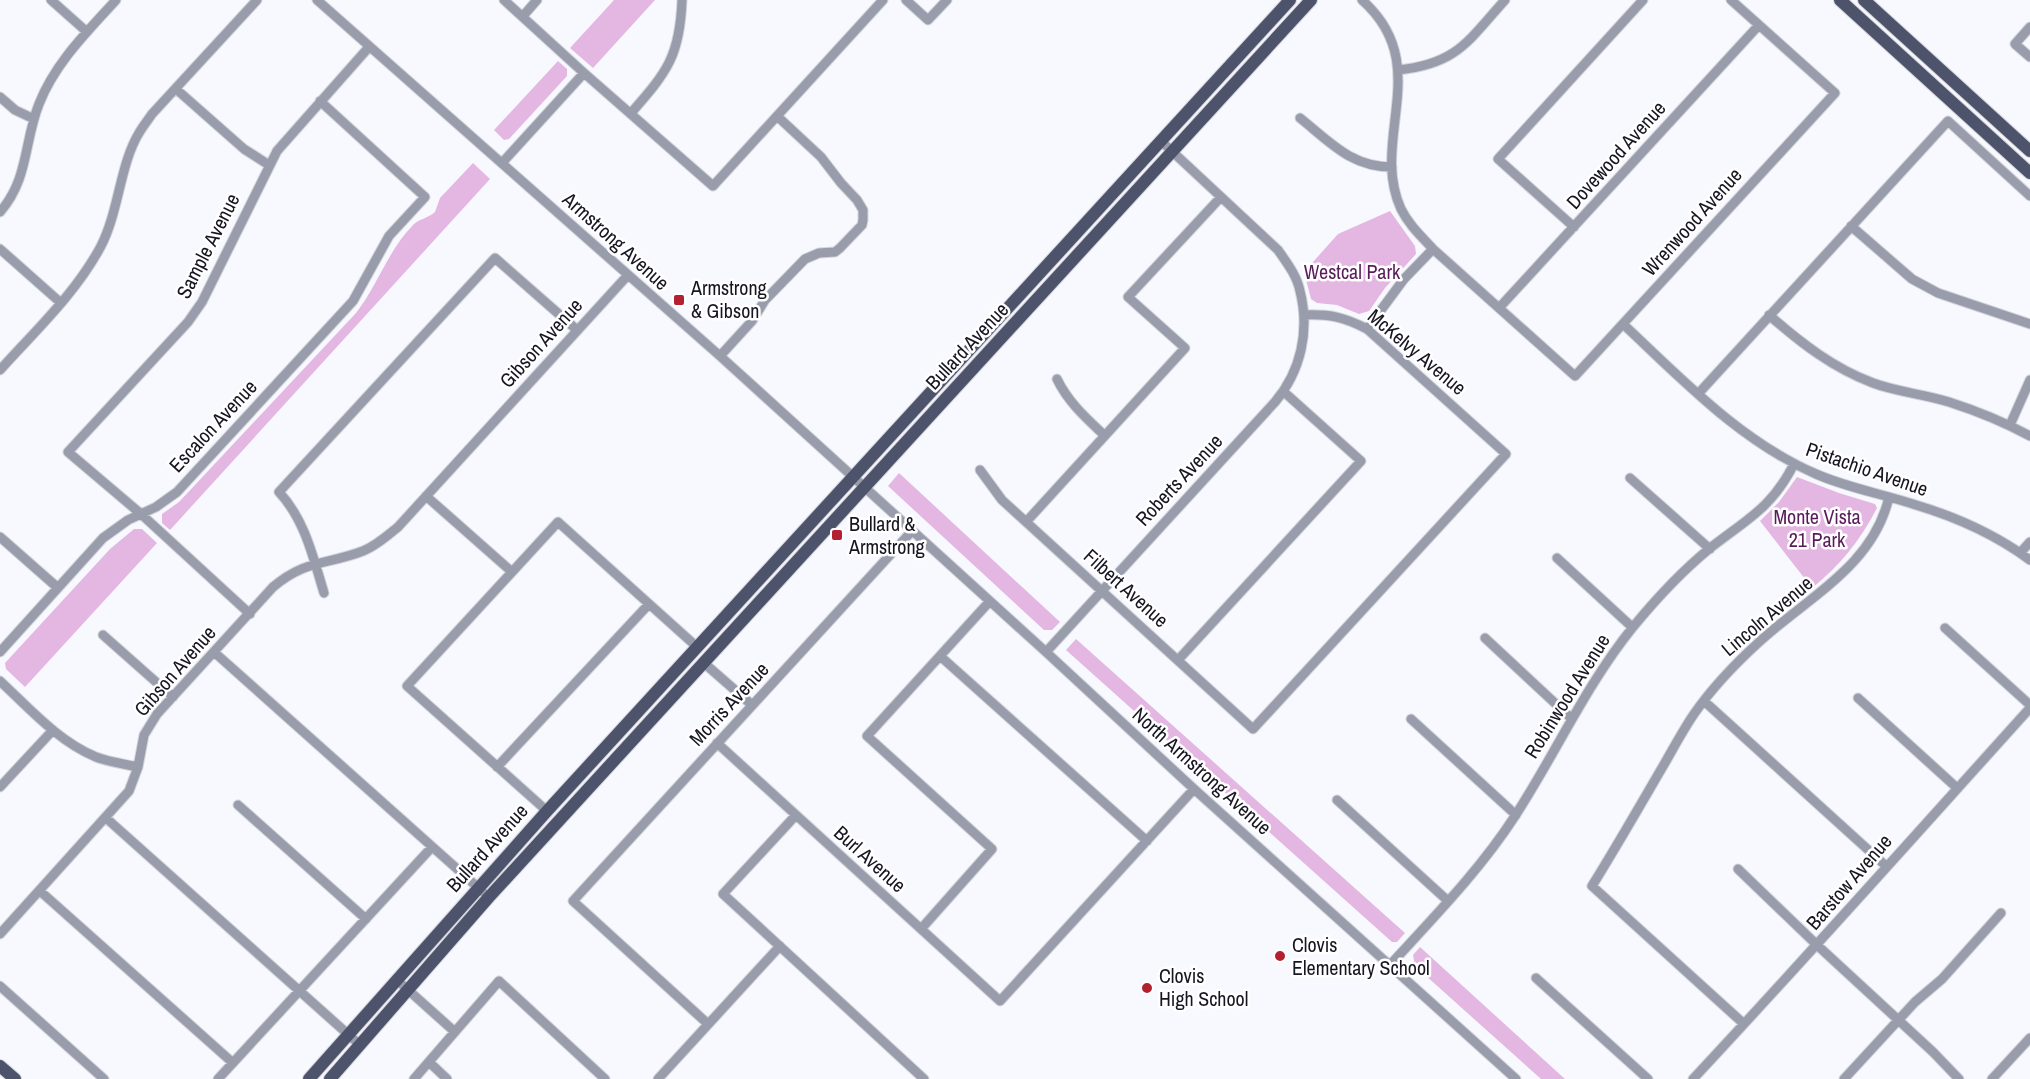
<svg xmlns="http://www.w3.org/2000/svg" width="2030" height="1079" viewBox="0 0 2030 1079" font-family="'Archivo Narrow',sans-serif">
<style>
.green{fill:#e4b7e2}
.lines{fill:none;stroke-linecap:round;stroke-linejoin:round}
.minor-casing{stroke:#d4d4db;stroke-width:11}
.major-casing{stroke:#d4d4db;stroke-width:14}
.minor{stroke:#999dab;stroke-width:9}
.major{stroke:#4c536b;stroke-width:12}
.poi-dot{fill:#b32131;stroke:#fff;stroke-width:2}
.labels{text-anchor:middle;stroke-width:5;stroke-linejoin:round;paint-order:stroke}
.street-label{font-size:20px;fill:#171521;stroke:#fff}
.park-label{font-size:20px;fill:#591b5a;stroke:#fff}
.poi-label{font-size:20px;fill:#171521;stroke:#fff;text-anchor:start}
</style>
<rect width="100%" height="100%" fill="#f8f8ff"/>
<path class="green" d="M614 0H655L593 68 570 48Z
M558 61 567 69V76L509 139 504 140 494 130Z
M473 163 490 179 170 530 162 523V514L179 502 356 313C378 285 388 250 414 224 420 219 428 218 435 212L440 198Z
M1390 211 1415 246 1416 254 1385 288 1369 311 1359 314 1337 305 1317 303 1311 299 1304 272 1338 234Z
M899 473 1060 622 1052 630H1044L888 486Z
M1797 477 1839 493 1875 504 1877 508C1861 539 1840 566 1812 588L1760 521 1779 502Z
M134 529H142L157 543 25 687 6 669 5 663 110 549Z
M1076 639 1405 933 1397 942H1392L1066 650Z
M1420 947 1565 1079H1541L1415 966 1413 955Z"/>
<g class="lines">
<g class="minor-casing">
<path id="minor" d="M51 0 87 32
M317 0 720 356 1046 652 1194 789 1516 1079
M504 0 584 73 713 186 883 0
M906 0 928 20 947 0
M1362 0C1435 65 1369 139 1401 209 1409 225 1421 236 1433 249L1575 376 1835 93 1731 0
M523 16 537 0
M2030 27 2015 44 2030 57
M1398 70C1457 64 1468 41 1505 0
M176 89 244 149 269 165
M0 97 15 110 34 119
M631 113C667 72 680 56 682 0
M1300 118C1330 142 1351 167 1392 167
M502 163 584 73
M0 212C29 179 24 141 39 104 55 63 87 32 116 0
M1851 226 1912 279 1938 293 2030 324
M1574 227 1498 159 1643 0
M0 249 61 303
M1499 308 1759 25
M1769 315C1801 343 1833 368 1873 383 1897 392 1924 394 1949 402 1977 411 2004 422 2030 436
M1623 324C1683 380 1740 441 1816 474 1848 488 1883 494 1916 505 1956 517 1996 535 2030 560
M1367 329 1404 279 1433 249
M720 356 752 321 765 300 805 259 819 253 835 252 840 248 862 225 863 220V210L857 200 841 183 821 157 777 116
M0 370C36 330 76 293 101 246 119 211 120 164 139 133 143 126 148 120 152 114L257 0
M1057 379C1068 402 1086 418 1104 435
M1698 394 1948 121 2030 196
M2010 425 2030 380
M980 470 1002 500 1253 729 1506 454 1367 329C1344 317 1330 314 1304 315
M1630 478 1710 549
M426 496 512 572
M1026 522 1185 348 1128 297 1221 197
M0 537 58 588
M2020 553 2030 542
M1557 558 1632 627
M324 593C313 557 305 520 279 492L495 258 577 330
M250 614 141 514 68 452 188 322 202 302 277 151 369 47
M1945 628 2030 705
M103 635 173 697
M1485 638 1572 719
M0 652 103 538 128 520 156 507 177 492 353 301 389 236 425 197 320 101
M214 652 483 892
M1046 652 1275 402C1301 371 1310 331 1300 291 1297 276 1287 263 1278 250L1161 141
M940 656 1147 841
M1178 660 1361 461 1284 392
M704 663 752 705
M0 681C30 709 58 741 96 757 109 762 124 764 138 767
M1858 698 1957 788
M1704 701 1886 866
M1411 719 1516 815
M717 743 1000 1001 1194 789
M497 767 649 604
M0 787 53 730
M1337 800 1448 901
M238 805 366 919
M547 811 407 686 558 522 697 647
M796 815 723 894 924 1079
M106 818 360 1045
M1738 869 1817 945 1933 1052 1959 1079
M40 891 233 1063
M921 929 992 849 867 736 990 601
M0 934 129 791 138 767 144 735 157 714 273 587C306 559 327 565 363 551 376 546 387 536 398 527L628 275
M1390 965C1434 917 1480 870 1515 816 1556 753 1586 685 1633 627 1656 599 1681 572 1709 549 1747 519 1771 509 1794 464
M1536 978 1648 1079
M397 980 455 1032
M0 986 104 1079
M708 1024 573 901 912 531
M1744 1024 1592 886C1615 849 1637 811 1659 773 1671 753 1681 733 1694 714 1712 688 1735 664 1758 643 1806 598 1873 567 1889 497
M429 1062 447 1079
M218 1079 432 847
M414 1079 499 981 605 1079
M658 1079 780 946
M1693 1079C1807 957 1918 832 2030 708
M1844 1079 1915 1002 1942 979 2001 913
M1992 1079 2030 1038"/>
</g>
<g class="major-casing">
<path id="major" d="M1840 0 2030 173
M1864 0 2030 151
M0 1066 15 1079
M309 1079 547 811 1290 0
M330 1079 489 897 1311 0"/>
</g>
<use href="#minor" class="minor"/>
<use href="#major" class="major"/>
</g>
<g class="poi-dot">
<rect x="673" y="294" width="12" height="12" rx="3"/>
<rect x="831" y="529" width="12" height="12" rx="3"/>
<circle cx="1280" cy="956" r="6"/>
<circle cx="1147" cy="988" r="6"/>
</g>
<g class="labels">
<g class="street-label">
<text transform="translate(1616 155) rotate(-48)" y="7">Dovewood Avenue</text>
<text transform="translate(1692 222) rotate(-48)" y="7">Wrenwood Avenue</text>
<text transform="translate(616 241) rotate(42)" y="7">Armstrong Avenue</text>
<text transform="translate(208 246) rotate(-63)" y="7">Sample Avenue</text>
<text transform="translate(541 343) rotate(-48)" y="7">Gibson Avenue</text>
<text transform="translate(967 346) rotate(-47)" y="7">Bullard Avenue</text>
<text transform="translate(1417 352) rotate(40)" y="7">McKelvy Avenue</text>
<text transform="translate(213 426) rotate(-47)" y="7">Escalon Avenue</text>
<text transform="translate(1867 469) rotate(19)" y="7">Pistachio Avenue</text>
<text transform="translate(1179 480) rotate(-47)" y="7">Roberts Avenue</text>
<text transform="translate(1126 588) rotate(42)" y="7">Filbert Avenue</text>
<text transform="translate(1767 616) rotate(-40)" y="7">Lincoln Avenue</text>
<text transform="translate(175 671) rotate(-49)" y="7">Gibson Avenue</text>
<text transform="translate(1567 696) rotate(-58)" y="7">Robinwood Avenue</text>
<text transform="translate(729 704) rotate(-47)" y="7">Morris Avenue</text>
<text transform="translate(1202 771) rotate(42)" y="7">North Armstrong Avenue</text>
<text transform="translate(487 848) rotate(-48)" y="7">Bullard Avenue</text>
<text transform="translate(870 859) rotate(42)" y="7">Burl Avenue</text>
<text transform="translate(1849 882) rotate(-49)" y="7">Barstow Avenue</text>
</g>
<g class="park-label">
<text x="1352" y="279">Westcal Park</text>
<text x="1817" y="524">Monte Vista<tspan x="1817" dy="23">21 Park</tspan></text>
</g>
<g class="poi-label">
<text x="691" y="295">Armstrong<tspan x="691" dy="23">&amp; Gibson</tspan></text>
<text x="849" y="531">Bullard &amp;<tspan x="849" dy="23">Armstrong</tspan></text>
<text x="1292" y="952">Clovis<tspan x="1292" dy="23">Elementary School</tspan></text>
<text x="1159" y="983">Clovis<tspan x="1159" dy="23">High School</tspan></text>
</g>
</g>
</svg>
